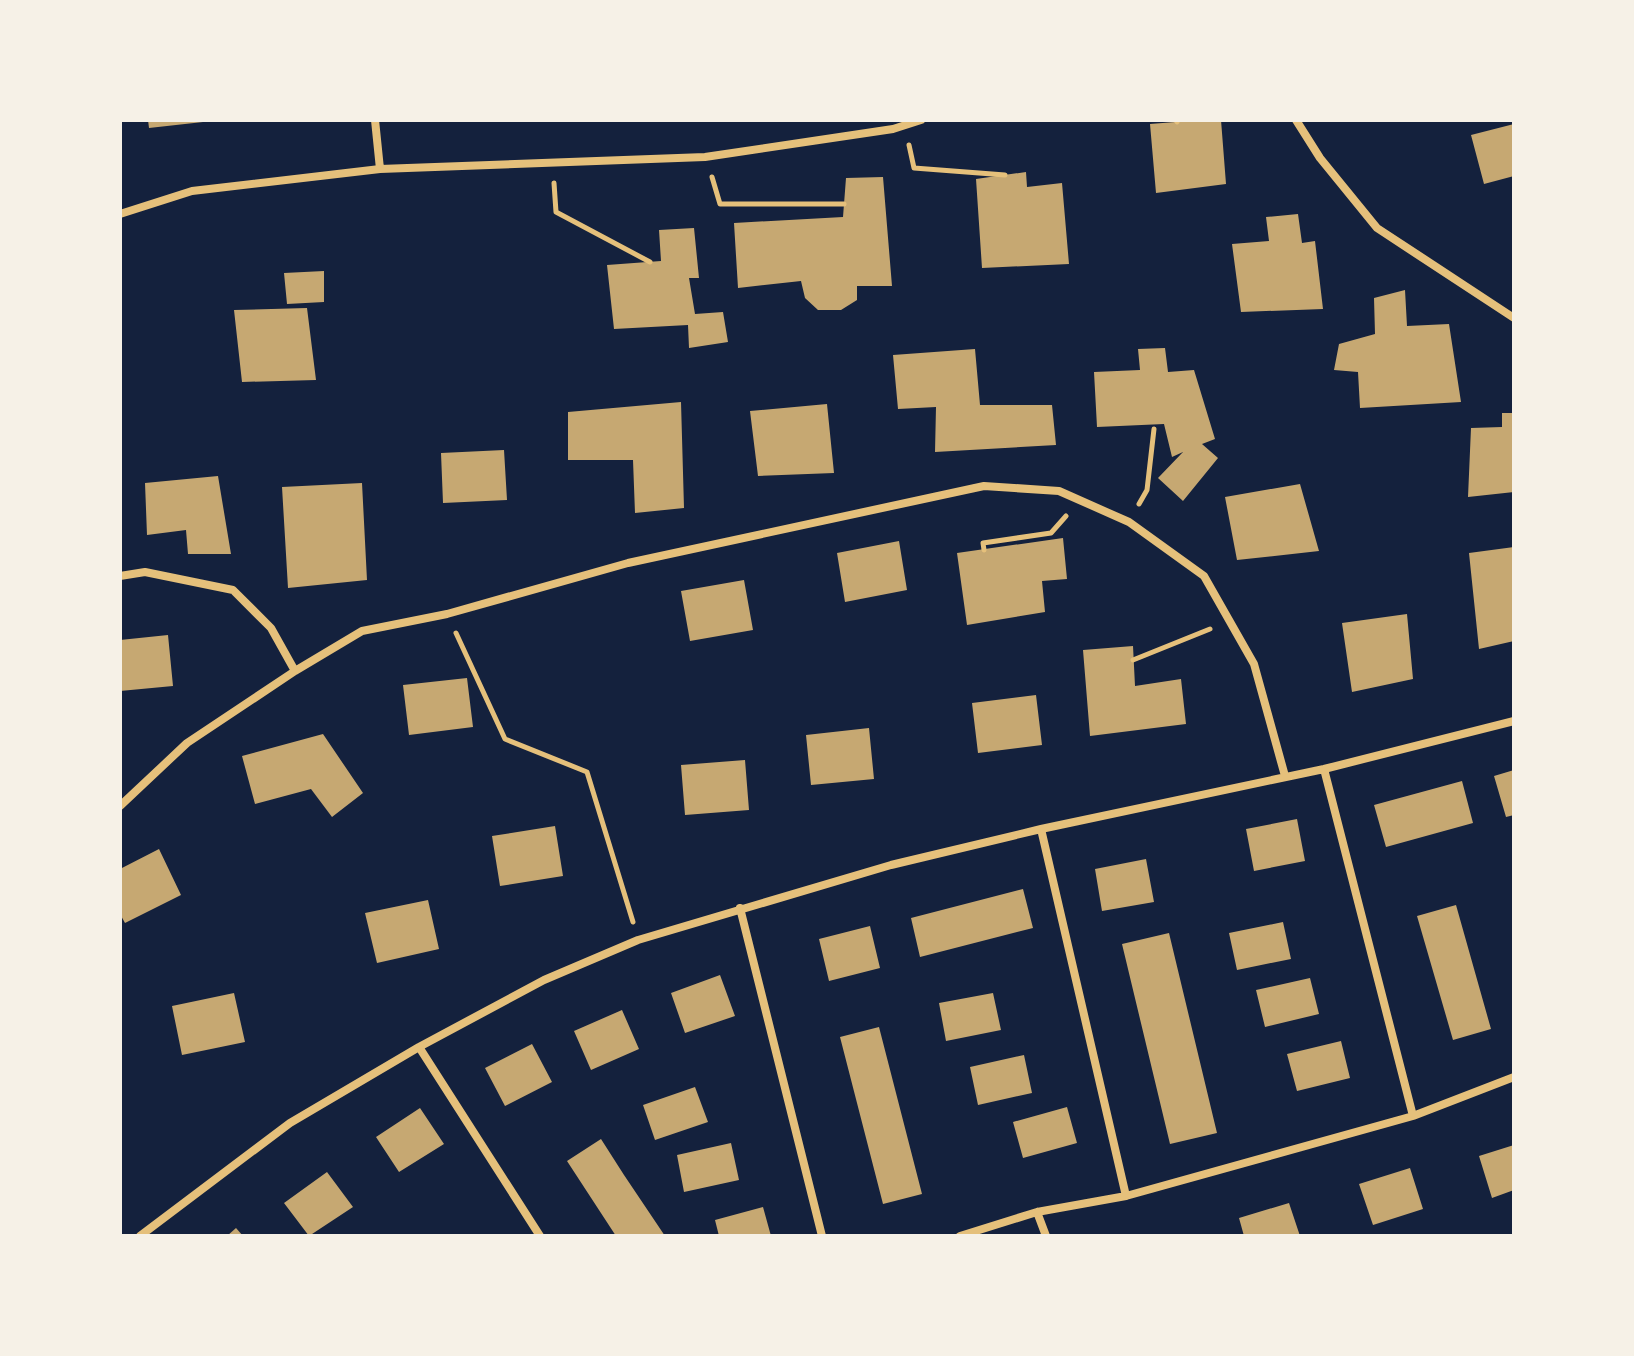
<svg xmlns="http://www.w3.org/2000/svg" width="1634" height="1356" viewBox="0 0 1634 1356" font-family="'Fira Sans',sans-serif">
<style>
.building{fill:#c6a872}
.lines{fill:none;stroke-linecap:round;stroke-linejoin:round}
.path{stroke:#e5c07b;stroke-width:5}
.minor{stroke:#e5c07b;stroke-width:8}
</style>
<rect width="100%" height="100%" fill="#14213d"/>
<path class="building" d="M148 120H203V122L149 128Z
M1200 120H1221L1226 184 1156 193 1150 124Z
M1514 124V176L1484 184 1471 135Z
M1026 172 1027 187 1062 183 1069 264 982 268 976 179Z
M883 177 892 286H857V300L841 310H818L805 298 801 281 738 288 734 223 843 217 846 178Z
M1298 214 1302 243 1315 241 1323 309 1241 312 1232 244 1269 241 1266 217Z
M694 228 699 278H689L695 314 723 312 728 342 689 348 688 325 614 329 607 265 661 261 659 230Z
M324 271V302L287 304 284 273Z
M1405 290 1407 326 1449 324 1461 402 1360 408 1358 372 1334 370 1339 344 1375 334 1374 298Z
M307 308 316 380 242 382 234 310Z
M1165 348 1168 372 1194 370 1215 439 1202 444 1218 458 1183 501 1158 478 1183 452 1172 457 1164 424 1097 427 1094 372 1140 370 1138 349Z
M975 349 980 405H1052L1056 445 935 452 936 407 898 409 893 355Z
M681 402 684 508 635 513 633 460H568V412Z
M827 404 834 473 758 476 750 411Z
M1502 413H1514V492L1468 497 1471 428 1502 427Z
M504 450 507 500 443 503 441 453Z
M218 476 231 554H188L186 530 147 535 145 483Z
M362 483 367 580 288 588 282 487Z
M1300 484 1319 551 1237 560 1225 497Z
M1063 538 1067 579 1042 581 1045 612 967 625 957 553Z
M899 541 907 590 845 602 837 553Z
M1514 547V641L1479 649 1469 553Z
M744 580 753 630 690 641 681 591Z
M1407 614 1413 679 1352 692 1342 623Z
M168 635 173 686 120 691V640Z
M1133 646 1135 686 1181 679 1186 724 1090 736 1083 650Z
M467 678 473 727 409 735 403 685Z
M1036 695 1042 745 978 753 972 703Z
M869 728 874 779 811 785 806 735Z
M323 734 363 793 332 817 311 789 255 804 242 756Z
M745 760 749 810 685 815 681 765Z
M1514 770V815L1506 817 1494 776Z
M1462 781 1473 823 1386 847 1374 805Z
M1297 819 1305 861 1254 871 1246 829Z
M555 826 563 876 500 886 492 836Z
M159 849 181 895 125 923 120 914V869Z
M1146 859 1154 902 1102 911 1095 869Z
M1023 889 1033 928 920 957 911 918Z
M428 900 439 949 377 963 365 913Z
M1456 905 1491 1029 1453 1040 1417 916Z
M1283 922 1291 959 1237 970 1229 933Z
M870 926 880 968 829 981 819 939Z
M1169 933 1217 1133 1170 1144 1122 944Z
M720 975 735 1016 685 1033 671 993Z
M1310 978 1319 1014 1265 1027 1256 990Z
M234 993 245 1042 182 1055 172 1006Z
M993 993 1001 1030 946 1041 939 1003Z
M622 1010 639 1049 591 1070 574 1031Z
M879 1027 922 1194 883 1204 840 1037Z
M1341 1041 1350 1078 1297 1091 1287 1054Z
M532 1044 552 1082 505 1106 485 1068Z
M1024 1055 1032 1093 978 1105 970 1067Z
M695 1087 708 1122 655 1140 643 1105Z
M1067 1107 1077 1143 1023 1158 1013 1122Z
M420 1108 444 1144 399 1172 376 1137Z
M601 1139 624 1175 665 1236H616L614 1233 567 1161Z
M731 1143 739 1180 684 1192 677 1155Z
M1514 1145V1190L1492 1198 1479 1156Z
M1410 1168 1423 1209 1373 1225 1359 1184Z
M327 1172 353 1207 309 1236 284 1203Z
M1289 1203 1300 1236H1244L1239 1218Z
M763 1207 771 1236H719L715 1220Z
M236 1228 243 1236H227Z"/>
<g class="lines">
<path class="path" d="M1176 120 1177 122
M909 145 914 168 1005 175
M712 177 720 204H844
M554 183 556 212 650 262
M1139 504 1147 490 1154 429
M984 550 983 543 1051 533 1066 516
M456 633 505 739 587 772 633 922
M1133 660 1210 629"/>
<path class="minor" d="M375 120 380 169
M1296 120 1320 158 1377 228 1514 318
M120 214 192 191 380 169 705 157 893 129 921 120
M120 576 145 572 233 590 271 628 295 671
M1324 769 1413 1116
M120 806 187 743 295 671 362 631 447 614 628 563 984 486 1059 491 1129 522 1204 576 1254 664 1285 776
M1041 829 1126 1196
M740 908 822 1236
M419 1047 540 1236
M1037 1212 1046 1236
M140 1236 290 1123 419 1047 544 980 638 940 891 865 1041 829 1324 769 1514 721
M960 1236 1037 1212 1126 1196 1413 1116 1514 1077"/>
</g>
<rect width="1634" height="1356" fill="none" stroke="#f6f1e7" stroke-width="244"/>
</svg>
